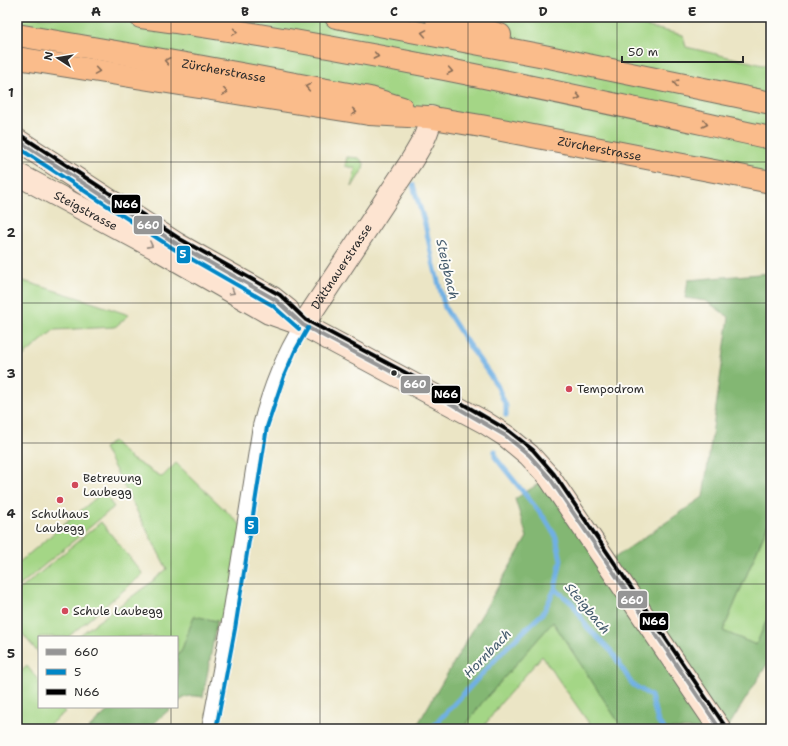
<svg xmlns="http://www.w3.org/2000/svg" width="788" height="746" viewBox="0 0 788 746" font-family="'Shantell Sans',sans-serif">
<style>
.green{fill:#a4d686;stroke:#688058}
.forest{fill:#83b773;stroke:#57714f}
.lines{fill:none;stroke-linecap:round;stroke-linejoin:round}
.stream{stroke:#70b0e4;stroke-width:5}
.minor-casing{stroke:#6e6c61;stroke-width:18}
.secondary-casing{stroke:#6e6c61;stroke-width:24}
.primary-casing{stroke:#6e6c61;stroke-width:24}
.motorway-casing{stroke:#6e6c61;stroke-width:24}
.minor{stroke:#fff;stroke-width:16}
.secondary{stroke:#fde4d1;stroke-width:22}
.primary{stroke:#fabc8b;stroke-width:22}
.motorway{stroke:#fabc8b;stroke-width:22}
.bus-1-casing{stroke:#fdfcf7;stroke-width:7}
.bus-2-casing{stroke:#fdfcf7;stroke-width:7}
.bus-3-casing{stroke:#fdfcf7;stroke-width:7}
.bus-1{stroke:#959595;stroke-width:4}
.bus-2{stroke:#0086c6;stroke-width:4}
.bus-3{stroke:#000;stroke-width:4}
.oneway{stroke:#886c56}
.oneway2{stroke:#94887e}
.grid{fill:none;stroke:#2b2b2b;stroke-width:1;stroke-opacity:0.55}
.bus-dot{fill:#2b2b2b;stroke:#fdfcf7;stroke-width:1.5}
.poi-dot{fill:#d1495b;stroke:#fdfcf7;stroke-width:1.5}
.labels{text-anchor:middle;stroke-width:4;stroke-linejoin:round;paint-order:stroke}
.street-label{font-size:12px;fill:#2b2b2b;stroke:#fdfcf7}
.poi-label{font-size:12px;fill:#2b2b2b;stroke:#fdfcf7;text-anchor:start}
.water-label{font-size:13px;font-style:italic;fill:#435a6c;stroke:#fdfcf7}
.line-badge{stroke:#fdfcf7;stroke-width:1.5}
.badge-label{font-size:11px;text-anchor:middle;font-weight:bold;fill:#fff}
.neatline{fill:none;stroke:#2b2b2b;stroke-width:1.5}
.grid-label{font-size:13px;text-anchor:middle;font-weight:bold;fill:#2b2b2b}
</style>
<rect width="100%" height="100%" fill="#fdfcf7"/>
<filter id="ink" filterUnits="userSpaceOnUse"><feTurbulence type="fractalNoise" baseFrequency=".025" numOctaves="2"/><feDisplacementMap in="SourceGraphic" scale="8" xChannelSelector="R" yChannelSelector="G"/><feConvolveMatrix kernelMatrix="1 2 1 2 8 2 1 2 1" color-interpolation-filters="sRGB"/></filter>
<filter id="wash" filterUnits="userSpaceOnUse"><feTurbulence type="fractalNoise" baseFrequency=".012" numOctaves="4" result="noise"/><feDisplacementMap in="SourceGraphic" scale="16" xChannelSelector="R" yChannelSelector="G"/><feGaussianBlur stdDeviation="0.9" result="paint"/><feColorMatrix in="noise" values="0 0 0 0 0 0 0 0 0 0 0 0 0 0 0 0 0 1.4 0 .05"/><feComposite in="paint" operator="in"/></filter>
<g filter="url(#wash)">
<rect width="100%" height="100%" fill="#ebe5c5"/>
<path class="green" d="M17 17H606L683 35 686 47 771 67V142L763 181 17 58Z
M347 157 359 158 364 163 363 169 352 187 355 168 345 166Z
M17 279 79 298 129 315 115 327 54 330 22 357 17 356Z
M113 441 130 458 162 477 176 463 244 528 229 628 217 621 194 616 181 652 177 655V637H77L149 584 167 569 104 448Z
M103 492 114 507 17 588V564Z
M101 522 143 574 68 637H39V654L17 627V592Z
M769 522 771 523V610L756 645 723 631Z
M553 622 623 729H593L542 656 501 703 482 729H463L481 704Z
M27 666 39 681V707H61L65 712 44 729H17V675Z"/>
<path class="forest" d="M771 273V523L769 522 723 631 756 645 771 610V658L727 729H623L553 622 481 704 463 729H415L527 537 515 499 549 477 607 563 703 497 729 317 706 301 685 298 688 280Z
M194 616 217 621 203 697C192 695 186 695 177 703V655L181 652Z
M112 707H172L148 729H88Z"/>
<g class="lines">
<path class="stream" d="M413 185 425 224 433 262 445 308 466 341 497 385 506 406V415
M555 589 573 604 587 627 612 652 632 684 651 696 658 722 664 729
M431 729 505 649 543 613 555 589 561 560 556 537 545 519 495 457V451"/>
</g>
</g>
<g filter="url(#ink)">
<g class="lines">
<g class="minor-casing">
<path id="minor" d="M210 729 229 628 261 426C270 391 284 355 303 325"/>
</g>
<g class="secondary-casing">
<g id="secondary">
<path d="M17 140 177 244 273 298 288 310"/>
<path id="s1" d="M17 174 161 251 269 313 303 325 484 422 506 436 529 455 549 477 720 729"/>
<path id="s2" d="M303 325 410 163C419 148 428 135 431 117"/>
</g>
</g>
<g class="primary-casing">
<g id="primary">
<path id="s3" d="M17 35 203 67 370 98 402 108"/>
<path id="s4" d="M17 58 369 114 427 117 481 126 771 182"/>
</g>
</g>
<g class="motorway-casing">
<path id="motorway" d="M141 17C353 46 562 93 771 138
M336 17 539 55 771 103
M436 17 456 21 500 35"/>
</g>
<use href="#minor" class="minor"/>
<use href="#secondary" class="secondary"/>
<use href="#primary" class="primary"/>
<use href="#motorway" class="motorway"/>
<g class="bus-1-casing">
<path id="bus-1" d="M17 140 177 244 276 300 303 325 441 398 506 436 529 455 549 477 720 729"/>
</g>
<g class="bus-2-casing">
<path id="bus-2" d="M17 147 174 249 272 305 299 329
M216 729 235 629 267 427 284 376 295 351 308 328"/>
</g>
<g class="bus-3-casing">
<path id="bus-3" d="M20 135 180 239 280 295 306 320 444 393 509 431 533 450 554 474 725 726"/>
</g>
<use href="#bus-1" class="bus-1"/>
<use href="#bus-2" class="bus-2"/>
<use href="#bus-3" class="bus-3"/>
</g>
<defs><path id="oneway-chevron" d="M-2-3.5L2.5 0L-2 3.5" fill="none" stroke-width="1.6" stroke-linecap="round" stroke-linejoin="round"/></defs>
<g class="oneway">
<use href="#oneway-chevron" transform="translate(235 32) rotate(9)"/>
<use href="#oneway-chevron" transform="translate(424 33) rotate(-170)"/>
<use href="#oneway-chevron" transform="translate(376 56) rotate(11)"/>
<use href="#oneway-chevron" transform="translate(167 61) rotate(-170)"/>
<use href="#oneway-chevron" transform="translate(97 71) rotate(9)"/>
<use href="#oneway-chevron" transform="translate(450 71) rotate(11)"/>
<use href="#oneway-chevron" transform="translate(676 83) rotate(-168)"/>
<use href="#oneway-chevron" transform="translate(308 87) rotate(-170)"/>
<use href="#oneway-chevron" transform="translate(225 92) rotate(9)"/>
<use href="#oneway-chevron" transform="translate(578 97) rotate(12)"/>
<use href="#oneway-chevron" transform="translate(354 112) rotate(9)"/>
<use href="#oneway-chevron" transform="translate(705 124) rotate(12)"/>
</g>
<g class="oneway2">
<use href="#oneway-chevron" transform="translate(150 245) rotate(28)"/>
<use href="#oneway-chevron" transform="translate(232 292) rotate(30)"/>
</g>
</g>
<path class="grid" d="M171 17V637M320 17V729M468 17V729M617 17V729M17 162H771M17 303H771M17 443H771M17 584H771M171 707V729"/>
<circle class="bus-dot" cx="394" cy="373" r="3.5"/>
<g class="poi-dot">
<circle cx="569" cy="389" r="4"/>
<circle cx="75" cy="485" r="4"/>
<circle cx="60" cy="500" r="4"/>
<circle cx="65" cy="611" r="4"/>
</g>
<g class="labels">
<g class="street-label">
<text dy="4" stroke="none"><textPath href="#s3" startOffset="210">Zürcherstrasse</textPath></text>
<text dy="4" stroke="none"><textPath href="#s4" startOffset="590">Zürcherstrasse</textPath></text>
<text dy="4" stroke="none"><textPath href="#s1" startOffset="78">Steigstrasse</textPath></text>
<text dy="4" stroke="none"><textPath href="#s2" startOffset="70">Dättnauerstrasse</textPath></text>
</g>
<g class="poi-label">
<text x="577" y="393">Tempodrom</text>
<text x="83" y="482">Betreuung<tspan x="83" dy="14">Laubegg</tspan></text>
<text x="60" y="518" text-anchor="middle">Schulhaus<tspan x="60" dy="14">Laubegg</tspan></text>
<text x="73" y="615">Schule Laubegg</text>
</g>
<g class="water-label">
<text transform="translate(448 269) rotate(77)" y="5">Steigbach</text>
<text transform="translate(588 608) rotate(50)" y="5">Steigbach</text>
<text transform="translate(487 653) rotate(-46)" y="5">Hornbach</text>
</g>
</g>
<g class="line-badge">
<rect x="111" y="194" width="30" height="20" rx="4" fill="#000"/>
<rect x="133" y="215" width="30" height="20" rx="4" fill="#959595"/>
<rect x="176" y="245" width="15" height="19" rx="4" fill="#0086c6"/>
<rect x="400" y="375" width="31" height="19" rx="4" fill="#959595"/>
<rect x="431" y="385" width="30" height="19" rx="4" fill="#000"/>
<rect x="244" y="516" width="15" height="19" rx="4" fill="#0086c6"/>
<rect x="617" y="590" width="31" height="19" rx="4" fill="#959595"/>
<rect x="639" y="612" width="30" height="19" rx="4" fill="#000"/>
</g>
<g class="badge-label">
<text x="126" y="208">N66</text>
<text x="148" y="229">660</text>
<text x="183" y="258">5</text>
<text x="415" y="388">660</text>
<text x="446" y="398">N66</text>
<text x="251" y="529">5</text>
<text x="632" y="604">660</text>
<text x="654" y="625">N66</text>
</g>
<rect width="788" height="746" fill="none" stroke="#fdfcf7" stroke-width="44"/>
<rect x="38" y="636" width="140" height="72" fill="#fdfcf7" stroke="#a9a8a5"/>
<rect x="46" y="649" width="20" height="6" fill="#959595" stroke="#a9a8a5"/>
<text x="74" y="656" font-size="12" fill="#2b2b2b">660</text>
<rect x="46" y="669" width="20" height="6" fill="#0086c6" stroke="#a9a8a5"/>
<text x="74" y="676" font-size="12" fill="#2b2b2b">5</text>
<rect x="46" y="689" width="20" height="6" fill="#000000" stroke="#a9a8a5"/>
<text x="74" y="696" font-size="12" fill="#2b2b2b">N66</text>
<g transform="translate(58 58) rotate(282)" stroke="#fdfcf7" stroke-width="3" paint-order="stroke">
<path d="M0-3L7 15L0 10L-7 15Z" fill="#2b2b2b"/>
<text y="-6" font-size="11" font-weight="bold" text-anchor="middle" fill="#2b2b2b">N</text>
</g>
<path d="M622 56v6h121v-6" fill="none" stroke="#2b2b2b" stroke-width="2"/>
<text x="628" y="56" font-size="12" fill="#2b2b2b" stroke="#fdfcf7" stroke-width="3" paint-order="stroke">50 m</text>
<rect x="22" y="22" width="744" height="702" class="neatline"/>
<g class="grid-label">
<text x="96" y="16">A</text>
<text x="245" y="16">B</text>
<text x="394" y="16">C</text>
<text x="543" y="16">D</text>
<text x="692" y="16">E</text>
<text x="11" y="97">1</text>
<text x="11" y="237">2</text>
<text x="11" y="378">3</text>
<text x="11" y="518">4</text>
<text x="11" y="658">5</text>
</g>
</svg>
